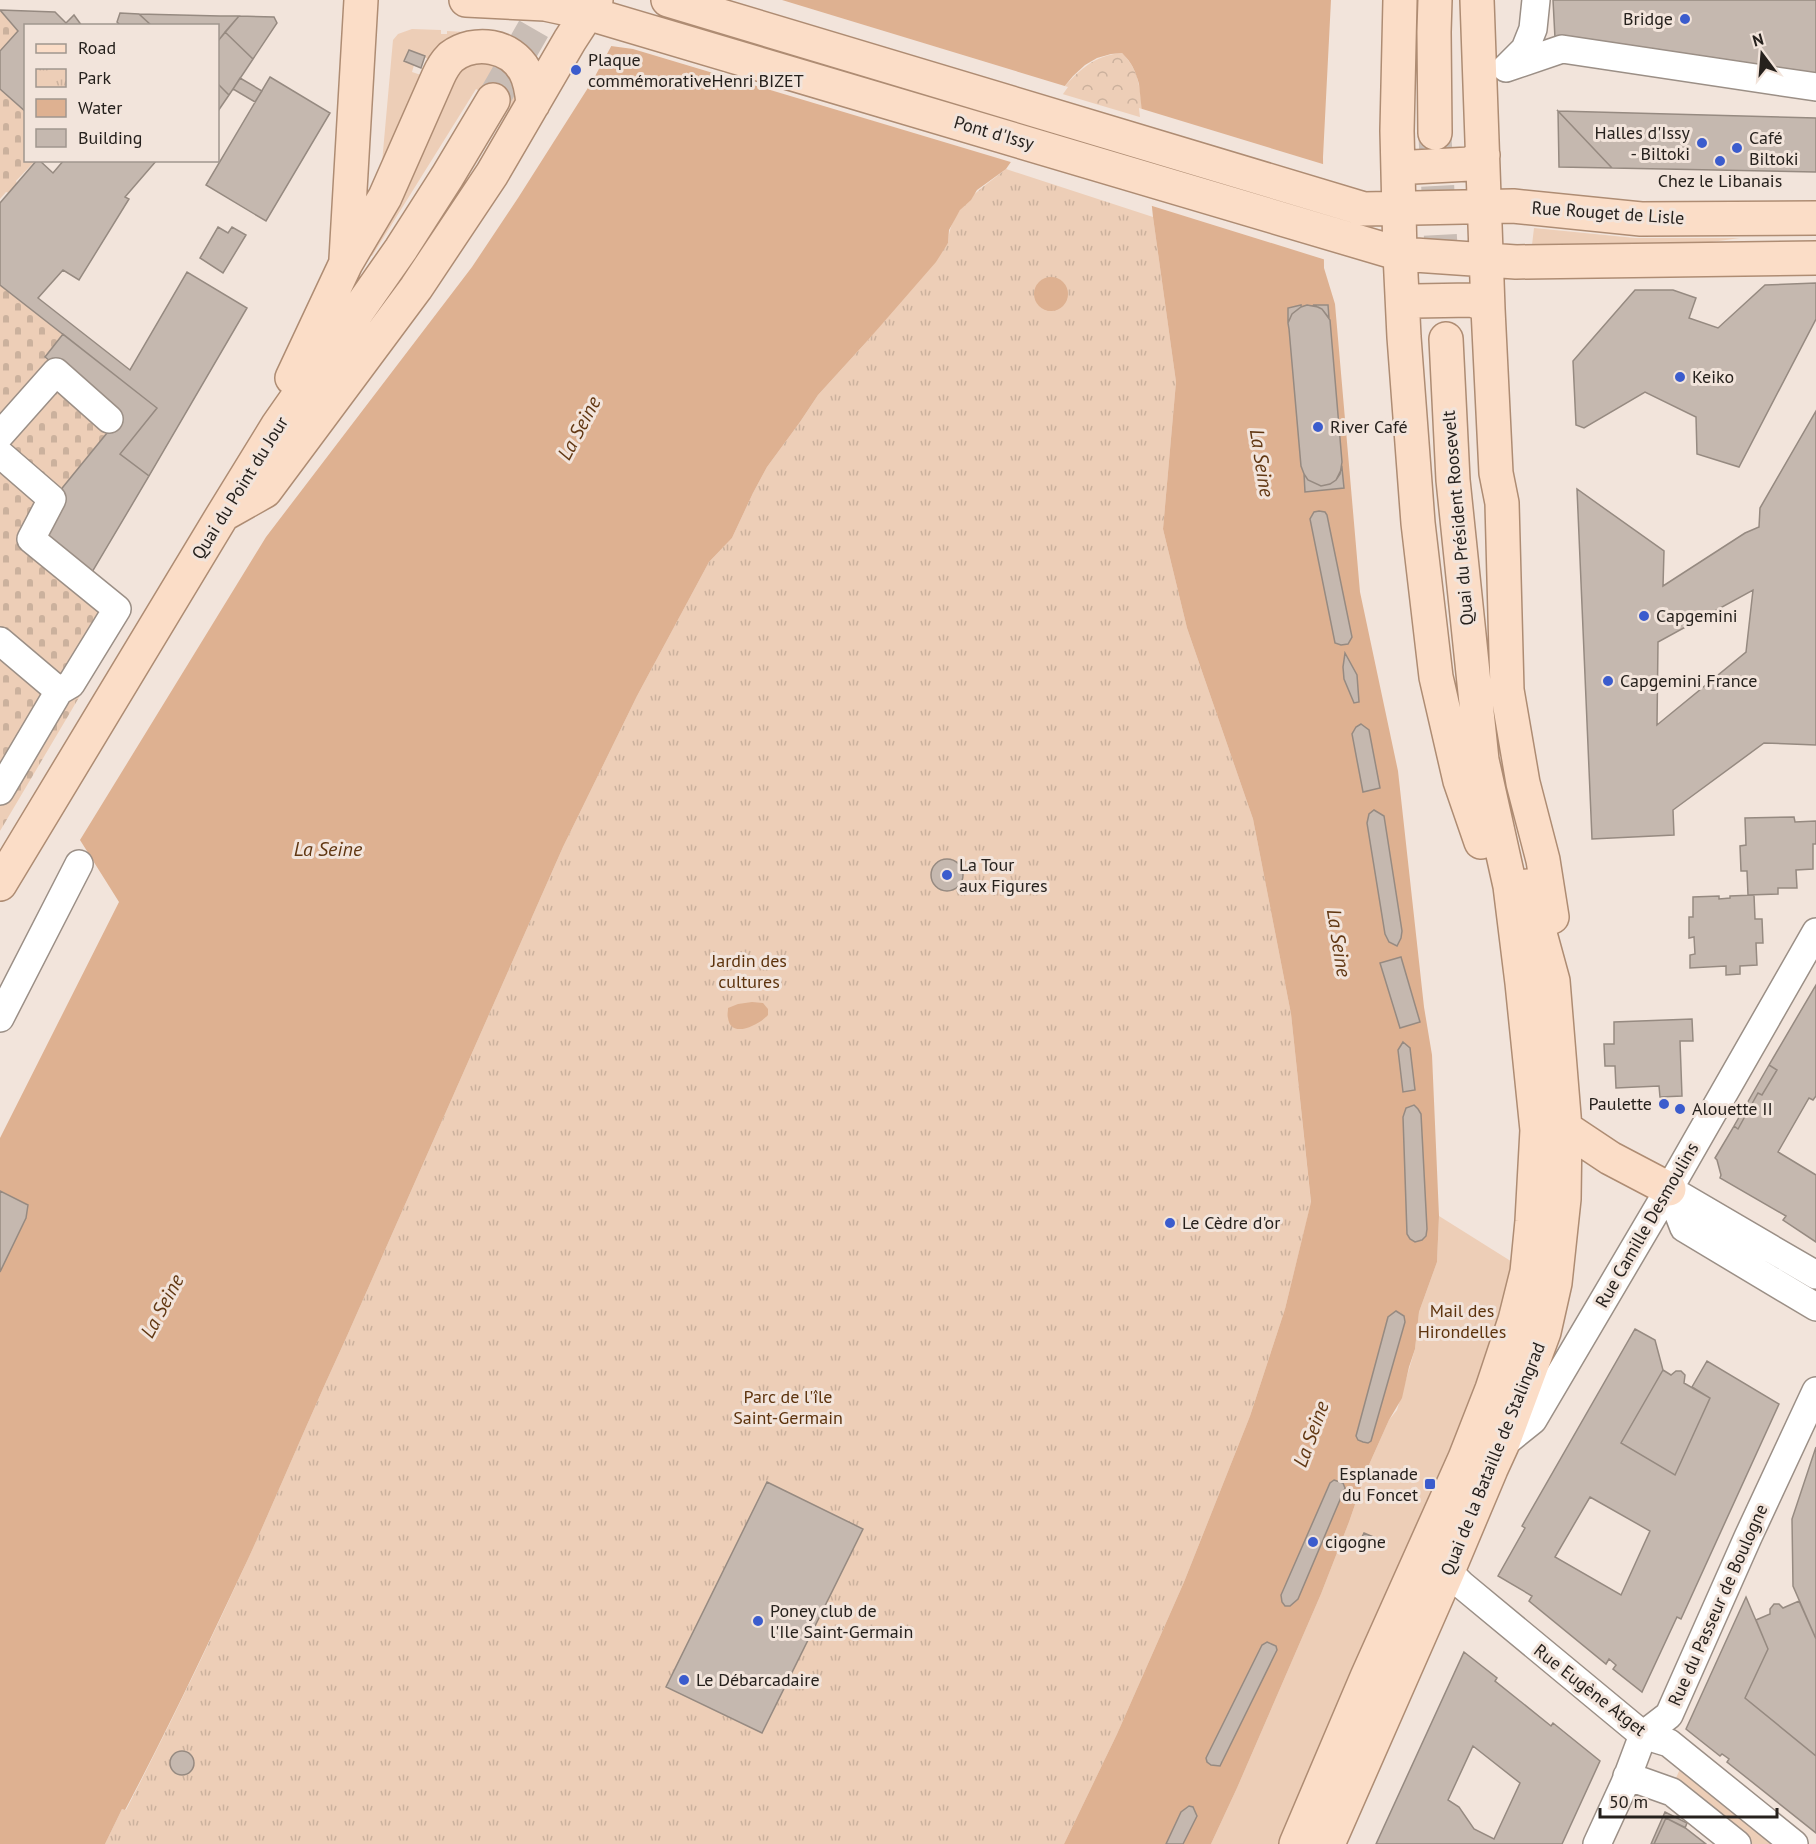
<svg xmlns="http://www.w3.org/2000/svg" width="1816" height="1844" viewBox="0 0 1816 1844" font-family="'PT Sans',sans-serif">
<style>
.green{fill:#edceb7}
.forest{fill:url(#forest-crowns)}
.cemetery{fill:url(#cemetery-stones)}
.park{fill:url(#park-tufts)}
.water{fill:#deb191}
.pier{fill:#f2e4db}
.building{fill:#c5b8af;stroke:#968a81;stroke-width:1.5;fill-rule:evenodd}
.lines{fill:none;stroke-linecap:round;stroke-linejoin:round}
.major-tunnel{stroke:#c9bdb5;stroke-width:33;stroke-dasharray:33 16;stroke-linecap:butt}
.minor-casing{stroke:#9b8f86;stroke-width:30}
.major-casing{stroke:#ae8c73;stroke-width:36}
.minor{stroke:#fff;stroke-width:27}
.major{stroke:#fbddc7;stroke-width:33}
.poi-dot{fill:#3b5ccd;stroke:#f2e4db;stroke-width:2}
.labels{text-anchor:middle;stroke-width:6;stroke-linejoin:round;paint-order:stroke}
.poi-label{font-size:18px;fill:#26211d;stroke:#f2e4db;text-anchor:start}
.street-label{font-size:18px;fill:#26211d;stroke:#f2e4db}
.park-label{font-size:18px;fill:#5d330d;stroke:#f2e4db}
.water-label{font-size:20px;font-style:italic;fill:#613712;stroke:#f2e4db}
</style>
<defs>
<pattern id="forest-crowns" width="20" height="18" patternUnits="userSpaceOnUse" patternTransform="scale(1.5)"><rect width="20" height="18" fill="#edceb7"/><path d="M2 6a3 3 0 1 1 6 0M12 15a3 3 0 1 1 6 0" fill="none" stroke="#cbb19d"/></pattern>
<pattern id="cemetery-stones" width="16" height="16" patternUnits="userSpaceOnUse" patternTransform="scale(1.5)"><rect width="16" height="16" fill="#edceb7"/><path d="M2 7V4a2 2 0 0 1 4 0v3zM10 15v-3a2 2 0 0 1 4 0v3z" fill="#cbb19d"/></pattern>
<pattern id="park-tufts" width="24" height="20" patternUnits="userSpaceOnUse" patternTransform="scale(1.5)"><rect width="24" height="20" fill="#edceb7"/><path d="M3 7l-1-3M5 7V3M7 7l1-3M15 17l-1-3M17 17v-4M19 17l1-3" fill="none" stroke="#cbb19d"/></pattern>
</defs>
<rect width="100%" height="100%" fill="#f2e4db"/>
<path class="green" d="M412 29 441 30V34H447V31L464 32 465 37 432 61 409 50 404 61 414 65 412 72 424 76 381 174 393 40 398 34Z
M487 61 506 70 516 89 514 110 476 89 372 256 367 253 450 82 466 65Z
M1534 228 1635 238H1740L1683 246 1544 247 1532 245Z
M1439 1216 1525 1270 1447 1494 1286 1844H1211L1237 1788 1321 1594 1349 1522 1368 1467 1389 1420 1397 1410 1415 1349 1419 1312 1437 1262Z
M1682 1764 1780 1844H1749L1674 1783Z"/>
<path class="forest" d="M1122 53C1141 72 1140 92 1143 118L1059 93C1077 72 1093 55 1122 53Z"/>
<path class="cemetery" d="M0 10 18 31 0 51Z
M0 89 25 112 26 160 35 161 16 181 17 183 9 193 6 192 0 199Z
M0 285 63 334 46 357 120 417 36 538 129 613 0 831Z"/>
<path class="park" d="M1006 169 1153 217 1176 382 1163 529 1187 628 1253 819 1291 1014 1311 1203 1285 1309 1250 1416 1184 1582 1117 1734 1064 1844H105L122 1809 126 1810C169 1727 210 1642 249 1557 282 1484 313 1409 347 1336L563 847 637 696 688 601 709 562 732 538 753 493 767 467 800 422 818 395 869 339 948 243C950 207 981 189 1006 169Z"/>
<path class="water" d="M636 0H1331L1323 157 1324 268 1335 304 1360 592 1398 771 1424 1007 1432 1055 1439 1216 1437 1262 1419 1312 1415 1349 1409 1367 1402 1398 1389 1420 1368 1467 1349 1522 1321 1594 1237 1788 1211 1844H1064L1117 1734 1184 1582 1250 1416 1285 1309 1311 1202 1291 1014 1253 819 1187 628 1163 529 1176 382 1153 217 1139 84C1135 70 1132 63 1122 53L1111 54 1097 58 1085 65 1073 76 1059 93 1006 169 977 190 971 200 960 210 949 230 948 243 936 262 869 339 818 395 800 422 767 467 753 493 732 538 709 562 637 696 563 847 347 1336C313 1409 282 1484 249 1557 209 1642 169 1727 125 1810L122 1809 105 1844H0V1138L119 902 80 840 266 537 472 267 518 198 593 80Z
M1034 294a17 17 0 1 1 34 0a17 17 0 1 1-34 0Z
M752 1002 763 1003 768 1009V1015C760 1024 731 1040 728 1018 727 1015 728 1012 728 1008L738 1004Z"/>
<path class="pier" d="M632 0H782L1068 87 1014 163 633 49 611 46 605 51Z
M1139 108 1326 165V260L1149 205Z"/>
<path class="building" d="M1553 0H1816V75L1555 38Z
M0 10 55 12 66 23 74 15 82 26H26V112L0 89V51L18 31Z
M120 13 139 14 152 26H121L117 22Z
M139 14 220 16H239L218 41V26H152Z
M239 16 274 17 277 23 253 59 225 32Z
M225 32 253 59 229 95 218 84V41Z
M409 50 425 56 421 68 404 61Z
M270 77 330 113 266 221 206 185Z
M240 78 262 91 255 102 233 89Z
M218 84 229 95 218 111Z
M1558 111 1816 118V172L1612 168Z
M1558 111 1612 168 1559 167Z
M37 160H39L53 173 64 160H157L125 197 129 199 79 280 63 270 38 298 130 370 187 272 247 308 149 476 120 454 157 408 0 285V203Z
M218 227 228 233 232 227 246 235 223 273 200 258Z
M1816 283V319L1739 467 1697 454 1696 417 1645 392 1584 428 1576 425 1573 361 1635 290H1673L1696 298 1689 318 1718 328 1765 285Z
M1301 305V307L1292 314 1288 323V308Z
M1307 305 1318 307 1322 309 1330 320 1342 462 1340 474 1336 480 1330 484 1321 486 1308 480 1304 474 1301 466 1289 329 1288 323 1292 314 1301 307Z
M1313 305H1328L1329 318 1322 309Z
M63 334 157 408 120 454 149 476 88 579 36 538 63 487 120 417 45 357Z
M1816 411V745L1764 743 1673 810 1674 835 1592 839 1577 489 1664 551 1663 586 1745 533 1759 527 1760 508ZM1753 590 1746 652 1657 725 1658 642Z
M1342 468 1344 488 1305 492 1304 474 1308 480 1321 486 1330 484 1336 480Z
M1319 511 1325 512 1327 515 1352 637 1348 644 1341 645 1335 643 1310 519 1314 512Z
M1345 653 1357 675 1359 702 1354 703 1344 679 1343 667Z
M1361 724 1369 730 1380 788 1363 792 1352 734 1356 727Z
M1374 810 1384 816 1402 931 1401 938 1397 946 1389 942 1385 934 1367 823 1369 814Z
M1794 817 1795 822 1816 821V844H1813V869L1796 870 1797 888H1778V894L1748 895 1747 871H1741L1740 846 1746 845 1745 818Z
M931 875a16 16 0 1 1 32 0a16 16 0 1 1-32 0Z
M1754 895 1755 919H1762L1763 943H1756L1757 965 1740 966V974L1726 975V966L1690 968V955L1695 954 1694 937 1689 938V917H1693V897L1719 896V899L1730 898V896Z
M1401 957 1420 1022 1400 1028 1380 963Z
M1816 985V1096L1813 1100 1809 1098 1778 1152 1816 1175V1242L1783 1220 1786 1216 1720 1178 1721 1175 1717 1160 1715 1158 1734 1126 1738 1129 1758 1093 1762 1095 1777 1070 1769 1065Z
M1692 1019 1693 1041H1680L1682 1096 1660 1097 1659 1086 1616 1088 1615 1066H1605L1604 1044H1614V1022Z
M1403 1042 1410 1048 1415 1090 1403 1092 1398 1050Z
M1769 1065 1777 1070 1762 1095 1758 1093 1738 1129 1734 1126Z
M1414 1105 1418 1109 1421 1114 1427 1229 1426 1236 1422 1240 1415 1242 1410 1239 1407 1234 1403 1117 1406 1108Z
M0 1191 28 1205 26 1218 0 1272Z
M1396 1311 1404 1316 1405 1322 1371 1441 1368 1443 1363 1442 1358 1440 1356 1436 1388 1317Z
M1635 1329 1655 1340 1663 1370 1621 1443 1675 1475 1710 1398 1692 1387 1707 1361 1779 1404 1681 1619 1677 1617 1642 1692 1613 1669 1616 1665 1609 1659 1606 1664 1529 1601 1532 1596 1498 1576 1525 1528 1522 1526ZM1590 1497 1650 1531 1621 1595 1555 1557Z
M1663 1370 1671 1375 1676 1371H1681L1685 1375 1684 1383 1710 1398 1675 1475 1621 1443Z
M1816 1447V1639L1793 1586 1792 1519Z
M1334 1480 1343 1483 1345 1488 1298 1599 1290 1606H1285L1282 1602 1281 1595 1330 1483Z
M767 1482 863 1529 762 1733 666 1687Z
M1364 1533 1378 1539 1374 1547 1360 1541Z
M1746 1597 1768 1649 1745 1698 1816 1756V1833L1727 1762 1729 1759 1722 1754 1720 1756 1686 1729Z
M1799 1601 1816 1639V1756L1745 1698 1768 1649 1756 1620 1770 1614V1609L1774 1604H1779L1783 1608Z
M1267 1642 1276 1646 1277 1650 1220 1766 1211 1765 1207 1762 1206 1758 1262 1645Z
M1464 1652 1497 1678 1495 1681 1551 1726 1553 1723 1600 1761 1562 1844H1376ZM1473 1746 1520 1783 1494 1839 1474 1829 1459 1807 1448 1800Z
M170 1763a12 12 0 1 1 24 0a12 12 0 1 1-24 0Z
M1189 1806 1193 1807 1197 1816 1183 1844H1166L1181 1812Z
M1665 1812 1687 1823 1685 1828 1666 1818 1654 1844H1651Z
M1666 1818 1684 1827 1706 1844H1654Z"/>
<g class="lines">
<path class="major-tunnel" d="M493 100 550 0
M1435 137 1446 339"/>
<g class="minor-casing">
<path id="minor" d="M1507 67 1525 49 1533 29 1536 0
M1506 68 1562 49 1816 87
M0 435 56 372 109 419
M0 454 52 499 31 539 117 609 71 684 59 691 0 791
M0 641 59 691
M0 1018 79 864
M1669 1189 1684 1228 1816 1307
M1669 1189 1816 1275
M1502 1445 1533 1420 1669 1189 1816 932
M1448 1571 1462 1585 1643 1735 1669 1743 1794 1844
M1627 1776 1672 1792 1737 1844
M1597 1844 1625 1783 1643 1735 1669 1715 1748 1537 1816 1391"/>
</g>
<g class="major-casing">
<path id="major" d="M466 0 545 4 587 13 1400 254 1516 262 1816 258
M668 0 1364 209 1513 206 1641 219 1816 218
M1400 0 1397 131 1400 254 1404 337 1418 523 1436 677 1460 781 1481 842
M1477 0 1488 309 1496 473 1502 503 1507 690 1523 783 1543 860 1552 917
M1435 133 1434 32 1435 0
M1398 159 1405 166 1413 167 1470 164 1483 155
M346 259 361 0
M1403 307 1415 301 1472 300 1480 303 1488 309
M292 378 346 263 385 197 438 77C441 70 445 63 451 57 475 39 511 45 525 71 531 82 532 93 533 104
M226 513 265 491 416 288 492 174 570 40 596 0
M0 884 222 516 278 425 401 249 447 177 493 100
M1565 1128 1610 1158 1669 1189
M1296 1844 1367 1677 1465 1458 1492 1389 1515 1320 1527 1272 1532 1221 1537 1130 1522 983 1510 886 1482 760 1453 480 1446 339
M1328 1844 1448 1571 1491 1469 1502 1445 1544 1332 1555 1283 1564 1199 1565 1128 1553 981 1527 886"/>
</g>
<use href="#minor" class="minor"/>
<use href="#major" class="major"/>
</g>
<g class="poi-dot">
<circle cx="1685" cy="19" r="6"/>
<circle cx="576" cy="70" r="6"/>
<circle cx="1702" cy="143" r="6"/>
<circle cx="1737" cy="148" r="6"/>
<circle cx="1720" cy="161" r="6"/>
<circle cx="1680" cy="377" r="6"/>
<circle cx="1318" cy="427" r="6"/>
<circle cx="1644" cy="616" r="6"/>
<circle cx="1608" cy="681" r="6"/>
<circle cx="947" cy="875" r="6"/>
<circle cx="1664" cy="1104" r="6"/>
<circle cx="1680" cy="1109" r="6"/>
<circle cx="1170" cy="1223" r="6"/>
<rect x="1424" y="1478" width="12" height="12" rx="3"/>
<circle cx="1313" cy="1542" r="6"/>
<circle cx="758" cy="1621" r="6"/>
<circle cx="684" cy="1680" r="6"/>
</g>
<g class="labels">
<g class="poi-label">
<text x="1673" y="25" text-anchor="end">Bridge</text>
<text x="588" y="66">Plaque<tspan x="588" dy="21">commémorativeHenri BIZET</tspan></text>
<text x="1690" y="139" text-anchor="end">Halles d'Issy<tspan x="1690" dy="21">- Biltoki</tspan></text>
<text x="1749" y="144">Café<tspan x="1749" dy="21">Biltoki</tspan></text>
<text x="1720" y="187" text-anchor="middle">Chez le Libanais</text>
<text x="1692" y="383">Keiko</text>
<text x="1330" y="433">River Café</text>
<text x="1656" y="622">Capgemini</text>
<text x="1620" y="687">Capgemini France</text>
<text x="959" y="871">La Tour<tspan x="959" dy="21">aux Figures</tspan></text>
<text x="1652" y="1110" text-anchor="end">Paulette</text>
<text x="1692" y="1115">Alouette II</text>
<text x="1182" y="1229">Le Cèdre d'or</text>
<text x="1418" y="1480" text-anchor="end">Esplanade<tspan x="1418" dy="21">du Foncet</tspan></text>
<text x="1325" y="1548">cigogne</text>
<text x="770" y="1617">Poney club de<tspan x="770" dy="21">l'Ile Saint-Germain</tspan></text>
<text x="696" y="1686">Le Débarcadaire</text>
</g>
<g class="street-label">
<text transform="translate(994 133) rotate(16)" y="6">Pont d'Issy</text>
<text transform="translate(1608 213) rotate(4)" y="6">Rue Rouget de Lisle</text>
<text transform="translate(240 488) rotate(-58)" y="6">Quai du Point du Jour</text>
<text transform="translate(1458 518) rotate(-95)" y="6">Quai du Président Roosevelt</text>
<text transform="translate(1647 1225) rotate(-60)" y="6">Rue Camille Desmoulins</text>
<text transform="translate(1493 1459) rotate(-68)" y="6">Quai de la Bataille de Stalingrad</text>
<text transform="translate(1718 1605) rotate(-66)" y="6">Rue du Passeur de Boulogne</text>
<text transform="translate(1590 1690) rotate(38)" y="6">Rue Eugène Atget</text>
</g>
<g class="park-label">
<text x="749" y="967">Jardin des<tspan x="749" dy="21">cultures</tspan></text>
<text x="1462" y="1317">Mail des<tspan x="1462" dy="21">Hirondelles</tspan></text>
<text x="788" y="1403">Parc de l'île<tspan x="788" dy="21">Saint-Germain</tspan></text>
</g>
<g class="water-label">
<text transform="translate(579 428) rotate(-62)" y="7">La Seine</text>
<text transform="translate(1262 463) rotate(81)" y="7">La Seine</text>
<text x="328" y="856">La Seine</text>
<text transform="translate(1339 943) rotate(81)" y="7">La Seine</text>
<text transform="translate(162 1306) rotate(-62)" y="7">La Seine</text>
<text transform="translate(1311 1434) rotate(-70)" y="7">La Seine</text>
</g>
</g>
<rect x="24" y="24" width="195" height="138" fill="#f2e4db" stroke="#a0968f" stroke-width="1.5"/>
<rect x="36" y="44" width="30" height="9" fill="#fbddc7" stroke="#a0968f" stroke-width="1.5"/>
<text x="78" y="54" font-size="18" fill="#26211d">Road</text>
<rect x="36" y="69" width="30" height="18" fill="url(#park-tufts)" stroke="#a0968f" stroke-width="1.5"/>
<text x="78" y="84" font-size="18" fill="#26211d">Park</text>
<rect x="36" y="99" width="30" height="18" fill="#deb191" stroke="#a0968f" stroke-width="1.5"/>
<text x="78" y="114" font-size="18" fill="#26211d">Water</text>
<rect x="36" y="129" width="30" height="18" fill="#c5b8af" stroke="#a0968f" stroke-width="1.5"/>
<text x="78" y="144" font-size="18" fill="#26211d">Building</text>
<g transform="translate(1762 54) rotate(344)" stroke="#f2e4db" stroke-width="4.5" paint-order="stroke">
<path d="M0-4.5L10 22L0 15L-10 22Z" fill="#26211d"/>
<text y="-9" font-size="16" font-weight="bold" text-anchor="middle" fill="#26211d">N</text>
</g>
<path d="M1600 1808v9h177v-9" fill="none" stroke="#26211d" stroke-width="3"/>
<text x="1609" y="1808" font-size="18" fill="#26211d" stroke="#f2e4db" stroke-width="4.5" paint-order="stroke">50 m</text>
</svg>
